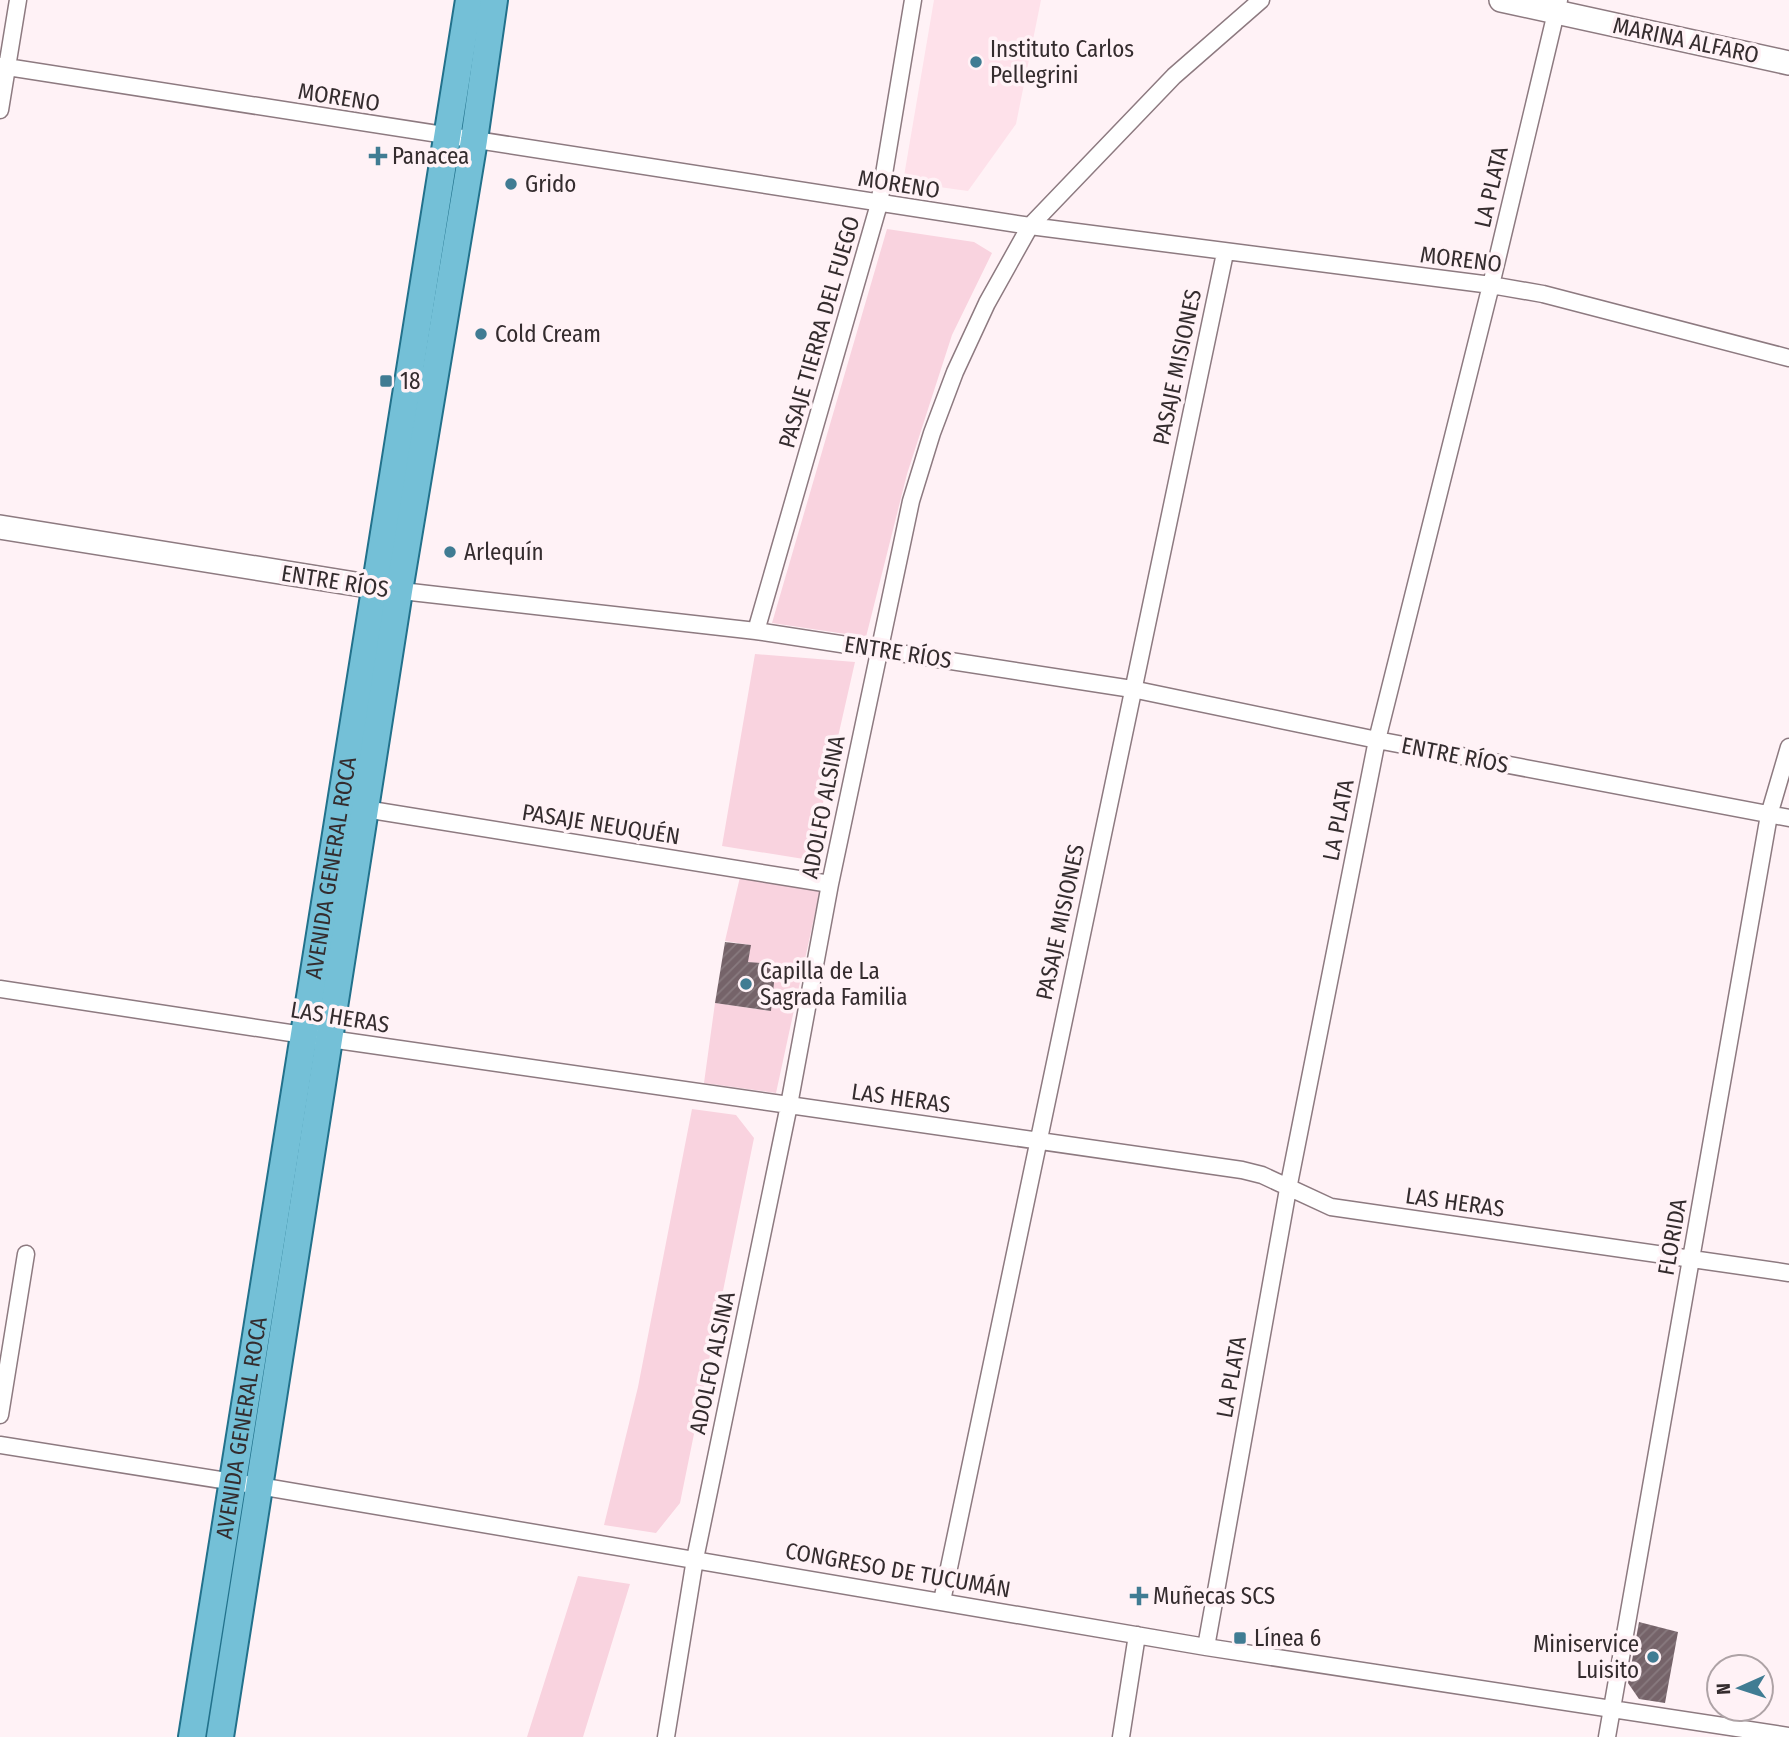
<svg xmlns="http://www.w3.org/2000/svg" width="1789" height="1737" viewBox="0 0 1789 1737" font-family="'Fira Sans Condensed',sans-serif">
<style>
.built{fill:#fee1ea}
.park{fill:#f9d3df}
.building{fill:url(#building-hatch)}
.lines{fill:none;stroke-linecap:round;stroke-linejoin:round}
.street-casing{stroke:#8d7a80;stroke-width:19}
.secondary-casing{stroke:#8d7a80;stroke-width:26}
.primary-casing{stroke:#22718b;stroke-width:30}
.street{stroke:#fff;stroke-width:16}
.secondary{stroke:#fff;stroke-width:23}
.primary{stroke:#74c0d7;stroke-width:26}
.poi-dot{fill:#407c93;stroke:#fff2f6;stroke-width:2.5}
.labels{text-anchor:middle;stroke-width:7;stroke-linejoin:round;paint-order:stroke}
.street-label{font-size:23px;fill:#342c2e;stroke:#fff2f6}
.poi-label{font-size:23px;fill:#342c2e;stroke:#fff2f6;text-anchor:start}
</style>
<defs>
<pattern id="building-hatch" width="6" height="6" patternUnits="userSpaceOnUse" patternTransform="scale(1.75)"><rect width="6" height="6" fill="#756369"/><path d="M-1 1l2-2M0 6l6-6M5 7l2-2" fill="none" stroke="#887a7f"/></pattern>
</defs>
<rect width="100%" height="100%" fill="#fff2f6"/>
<path class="built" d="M934 0H1041L1016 124 968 191 903 182Z"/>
<path class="park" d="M887 229 974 242 992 253 952 335 907 474 866 637 772 623Z
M755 654 855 662 810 860 722 846Z
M740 877 820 890 776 1093 704 1083 715 1003 771 1011 776 965 748 962 750 945 725 941Z
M692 1109 736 1115 754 1138 680 1503 656 1533 604 1525 638 1387Z
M578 1576 630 1584 583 1737H527Z"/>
<path class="building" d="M725 942 751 945 748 962 776 964 771 1011 715 1003Z
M1639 1622 1678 1632 1665 1703 1639 1699 1628 1683Z"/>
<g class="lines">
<g class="street-casing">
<path id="street" d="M0 66 1030 226 1491 285 1543 294 1789 358
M0 110 18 0
M393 590 756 631 1132 689 1377 740 1789 818
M756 631 879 204 913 0
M365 809 830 884
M0 989 330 1039 1242 1170 1262 1175 1331 1207 1789 1273
M0 1415 26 1254
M0 1445 259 1486 1206 1647 1789 1736
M942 1601 1225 253
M1206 1647 1288 1189 1377 740 1491 285 1559 0
M666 1737 695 1559 789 1105 830 884 911 501 932 433 955 372 987 303 1030 226 1174 76 1261 0
M1121 1737 1137 1635
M1607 1737 1769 815 1789 747"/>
</g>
<g class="secondary-casing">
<path id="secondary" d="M1501 0 1789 63
M0 527 374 587"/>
</g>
<g class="primary-casing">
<g id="primary">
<path id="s1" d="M192 1737 469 0"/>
<path d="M220 1737 399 591 474 140 494 0"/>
</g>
</g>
<use href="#street" class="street"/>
<use href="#secondary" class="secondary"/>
<use href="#primary" class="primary"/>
</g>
<g class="poi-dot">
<circle cx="976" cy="62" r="7"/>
<path d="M374.5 145.5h7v7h7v7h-7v7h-7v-7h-7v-7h7z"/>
<circle cx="511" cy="184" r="7"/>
<circle cx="481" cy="334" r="7"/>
<rect x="379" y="374" width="14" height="14" rx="3.5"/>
<circle cx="450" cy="552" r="7"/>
<circle cx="746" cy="984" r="7"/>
<path d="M1135.5 1585.5h7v7h7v7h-7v7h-7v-7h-7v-7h7z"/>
<rect x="1233" y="1631" width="14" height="14" rx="3.5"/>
<circle cx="1653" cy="1657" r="7"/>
</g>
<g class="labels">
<g class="street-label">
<text transform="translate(1686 40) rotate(12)" y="8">MARINA ALFARO</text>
<text transform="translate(339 97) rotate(9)" y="8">MORENO</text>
<text transform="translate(899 184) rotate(9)" y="8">MORENO</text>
<text transform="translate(1491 187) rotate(-77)" y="8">LA PLATA</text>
<text transform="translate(1461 259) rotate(7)" y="8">MORENO</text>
<text transform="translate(819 332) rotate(-74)" y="8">PASAJE TIERRA DEL FUEGO</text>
<text transform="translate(1177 367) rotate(-78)" y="8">PASAJE MISIONES</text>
<text transform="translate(335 581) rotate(9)" y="8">ENTRE RÍOS</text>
<text transform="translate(898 652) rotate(9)" y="8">ENTRE RÍOS</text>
<text transform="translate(1455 755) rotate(11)" y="8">ENTRE RÍOS</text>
<text transform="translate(823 807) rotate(-79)" y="8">ADOLFO ALSINA</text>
<text transform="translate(1338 820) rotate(-79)" y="8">LA PLATA</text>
<text transform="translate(601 824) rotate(9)" y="8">PASAJE NEUQUÉN</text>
<text dy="8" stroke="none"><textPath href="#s1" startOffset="880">AVENIDA GENERAL ROCA</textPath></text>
<text transform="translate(1060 922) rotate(-78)" y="8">PASAJE MISIONES</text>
<text transform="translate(340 1017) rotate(9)" y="8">LAS HERAS</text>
<text transform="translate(901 1098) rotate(8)" y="8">LAS HERAS</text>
<text transform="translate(1455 1202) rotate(8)" y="8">LAS HERAS</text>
<text transform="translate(1672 1237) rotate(-80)" y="8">FLORIDA</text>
<text transform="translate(712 1363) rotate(-78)" y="8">ADOLFO ALSINA</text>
<text transform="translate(1231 1377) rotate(-80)" y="8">LA PLATA</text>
<text dy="8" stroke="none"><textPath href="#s1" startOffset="313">AVENIDA GENERAL ROCA</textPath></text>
<text transform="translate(898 1570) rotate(10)" y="8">CONGRESO DE TUCUMÁN</text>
</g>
<g class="poi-label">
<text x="990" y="57">Instituto Carlos<tspan x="990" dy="26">Pellegrini</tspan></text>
<text x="392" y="164">Panacea</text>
<text x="525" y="192">Grido</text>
<text x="495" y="342">Cold Cream</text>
<text x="400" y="389">18</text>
<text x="464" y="560">Arlequín</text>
<text x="760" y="979">Capilla de La<tspan x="760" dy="26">Sagrada Familia</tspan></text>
<text x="1153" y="1604">Muñecas SCS</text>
<text x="1254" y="1646">Línea 6</text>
<text x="1639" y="1652" text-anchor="end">Miniservice<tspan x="1639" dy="26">Luisito</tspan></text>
</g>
</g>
<g transform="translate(1740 1688) rotate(267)"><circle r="33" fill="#fff2f6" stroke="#aea3a6" stroke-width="2"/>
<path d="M0-5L12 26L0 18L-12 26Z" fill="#407c93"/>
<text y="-10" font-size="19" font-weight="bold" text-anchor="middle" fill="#342c2e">N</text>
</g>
</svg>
